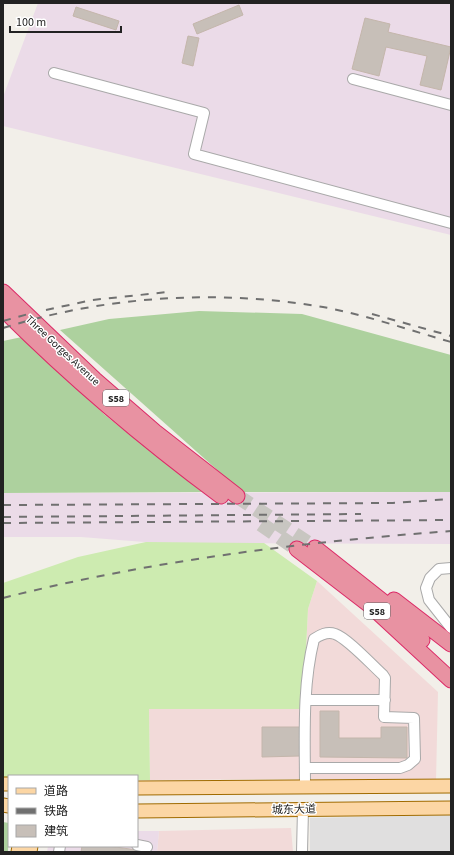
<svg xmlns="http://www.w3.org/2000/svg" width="454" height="855" viewBox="0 0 454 855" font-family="'Source Sans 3','Noto Sans SC',sans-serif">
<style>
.residential{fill:#e0dfdf}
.commercial{fill:#f2dad9}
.industrial{fill:#ebdbe8}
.grass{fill:#cdebb0}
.forest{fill:#add19e}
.building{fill:#c7bfb8;stroke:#c4b6ab}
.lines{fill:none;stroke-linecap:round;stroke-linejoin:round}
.highway-tunnel{stroke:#c8c6c1;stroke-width:15;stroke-dasharray:15 8;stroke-linecap:butt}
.minor-casing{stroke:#a9a9a9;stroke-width:12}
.major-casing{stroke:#a06b00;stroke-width:15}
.highway-casing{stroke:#dc2a67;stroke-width:17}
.minor{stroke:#fff;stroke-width:10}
.major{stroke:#fcd6a4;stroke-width:13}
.highway{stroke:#e892a2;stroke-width:15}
.rail{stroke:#707070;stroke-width:2;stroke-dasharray:8 8;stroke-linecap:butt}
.labels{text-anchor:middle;stroke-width:3;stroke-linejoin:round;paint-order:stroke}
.shield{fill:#fff;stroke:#646464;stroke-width:1}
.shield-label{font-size:10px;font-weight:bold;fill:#222}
.street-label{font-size:11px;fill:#222;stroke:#fff}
</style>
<rect width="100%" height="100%" fill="#f2efe9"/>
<path class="residential" d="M451 815V852H310V818Z"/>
<path class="commercial" d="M317 581 438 692 436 781 303 779 150 780 149 709H303L308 609Z
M291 828 293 852H157L159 831Z"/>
<path class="industrial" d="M38 3H451V235L3 126V97Z
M451 492V544L157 543 81 537H3V493Z
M137 831H159L157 852H47L48 846H137Z"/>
<path class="grass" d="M146 542 264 543 317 581 308 609 303 709H149L150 780H137V776H9V778H3V583L78 557Z"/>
<path class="forest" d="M199 311 302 314 451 355V492H242L60 330 109 319Z
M22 337 105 415 202 492 3 493V341Z
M3 822 9 823 8 852H3Z"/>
<path class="building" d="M239 5 243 15 197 34 193 24Z
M76 7 119 21 116 30 73 16Z
M365 18 390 24 388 32 451 47 441 90 420 85 427 56 386 47 379 76 352 69Z
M188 36 199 38 193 66 182 63Z
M320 711H339V738H381V727H407V758L320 757Z
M262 727H300V756L262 757Z
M82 846H108L152 852H81Z"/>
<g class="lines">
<path class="highway-tunnel" d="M237 496 315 548
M261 524 297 549"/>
<g class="minor-casing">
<path id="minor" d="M54 73 204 113 194 154 451 223
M353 79 451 105
M451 568 439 569 430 578 426 588 429 600 451 628
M306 700H385
M305 787C305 738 302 687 314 639 320 635 327 631 335 634 347 638 372 665 383 675L385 678 384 717 414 718 415 759 408 765 400 768H305
M137 845 147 847
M59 852 60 846
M302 852 303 809"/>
</g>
<g class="major-casing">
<path id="major" d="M3 784H9
M137 788 451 786
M3 805 9 806
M137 811 451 808
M18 852 19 846
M30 852 31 846"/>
</g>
<g class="highway-casing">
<path id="highway" d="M3 292 95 380 155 432 237 496
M3 309C71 377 144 439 221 496
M315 548 387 605 422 640
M297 549 371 606 451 680
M394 600 451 644"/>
</g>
<use href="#minor" class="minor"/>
<use href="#major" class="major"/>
<use href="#highway" class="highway"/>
<path class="rail" d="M46 310 92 300 168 292
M372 314 451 336
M3 321 32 313
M3 328C106 296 216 289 323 307 366 315 409 330 451 342
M3 505 393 503 451 499
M3 517 361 514
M3 523 451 520
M3 598C149 561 301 542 451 531"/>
</g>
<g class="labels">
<g class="shield">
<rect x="103" y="390" width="26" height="16" rx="3"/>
<rect x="364" y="603" width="26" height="16" rx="3"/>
</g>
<g class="shield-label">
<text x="116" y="402">S58</text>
<text x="377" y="615">S58</text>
</g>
<g class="street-label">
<text transform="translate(63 350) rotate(43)" y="4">Three Gorges Avenue</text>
<text transform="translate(294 809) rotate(-1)" y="4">城东大道</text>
</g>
</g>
<rect width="454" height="855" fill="none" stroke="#222222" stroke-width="8"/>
<rect x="8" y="775" width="130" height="72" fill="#ffffff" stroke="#a7a7a7"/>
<rect x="16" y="788" width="20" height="6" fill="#fcd6a4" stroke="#a7a7a7"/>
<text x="44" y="795" font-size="12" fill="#222222">道路</text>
<rect x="16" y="808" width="20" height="6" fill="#707070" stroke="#a7a7a7"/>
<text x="44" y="815" font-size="12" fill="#222222">铁路</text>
<rect x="16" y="825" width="20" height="12" fill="#c7bfb8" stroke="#a7a7a7"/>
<text x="44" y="835" font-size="12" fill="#222222">建筑</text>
<path d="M10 26v6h111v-6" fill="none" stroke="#222222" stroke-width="2"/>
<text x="16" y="26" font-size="12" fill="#222222" stroke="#ffffff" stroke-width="3" paint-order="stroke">100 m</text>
</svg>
